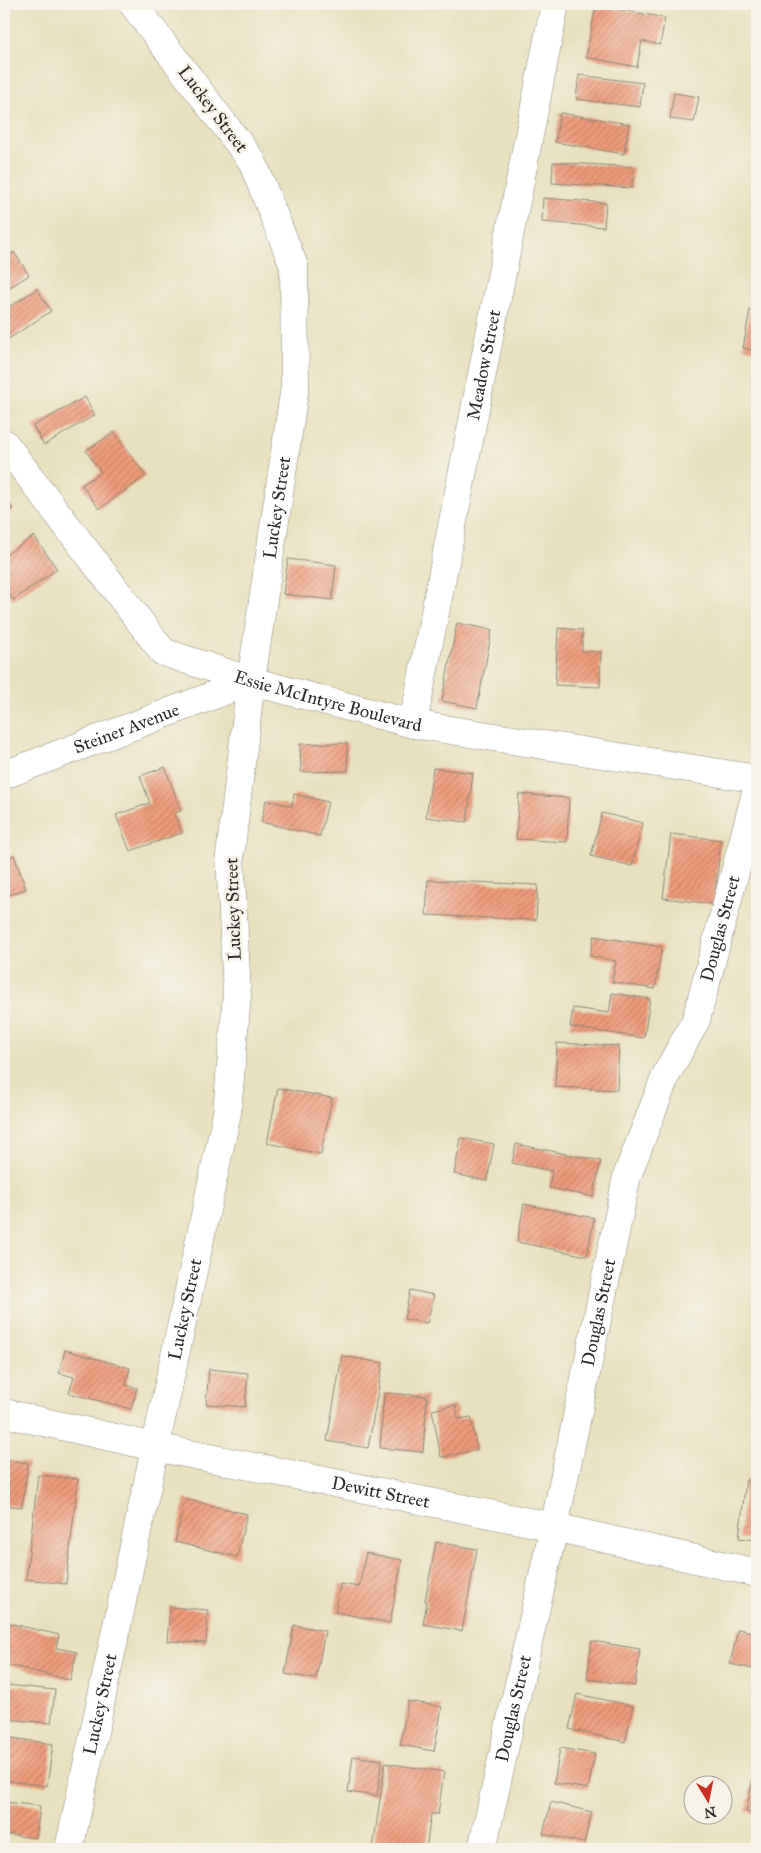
<svg xmlns="http://www.w3.org/2000/svg" width="761" height="1853" viewBox="0 0 761 1853" font-family="'IM FELL Great Primer',serif">
<style>
.building{fill:url(#building-hatch)}
.lines{fill:none;stroke-linecap:round;stroke-linejoin:round}
.minor-casing{stroke:#8a8674;stroke-width:29}
.minor{stroke:#fff;stroke-width:28}
.labels{text-anchor:middle;stroke-width:5;stroke-linejoin:round;paint-order:stroke}
.street-label{font-size:18px;fill:#2b2b2b;stroke:#f7f3e8}
</style>
<defs>
<pattern id="building-hatch" width="6" height="6" patternUnits="userSpaceOnUse" patternTransform="scale(1.25)"><rect width="6" height="6" fill="#ee9c7b"/><path d="M-1 1l2-2M0 6l6-6M5 7l2-2" fill="none" stroke="#c17f65"/></pattern>
</defs>
<rect width="100%" height="100%" fill="#f7f3e8"/>
<filter id="ink" filterUnits="userSpaceOnUse"><feTurbulence type="fractalNoise" baseFrequency=".02" numOctaves="2"/><feDisplacementMap in="SourceGraphic" scale="10" xChannelSelector="R" yChannelSelector="G"/><feConvolveMatrix kernelMatrix="1 2 1 2 8 2 1 2 1" color-interpolation-filters="sRGB"/></filter>
<filter id="wash" filterUnits="userSpaceOnUse"><feTurbulence type="fractalNoise" baseFrequency=".0096" numOctaves="4" result="noise"/><feDisplacementMap in="SourceGraphic" scale="20" xChannelSelector="R" yChannelSelector="G"/><feGaussianBlur stdDeviation="1.12" result="paint"/><feColorMatrix in="noise" values="0 0 0 0 0 0 0 0 0 0 0 0 0 0 0 0 0 1.4 0 .05"/><feComposite in="paint" operator="in"/></filter>
<g filter="url(#wash)">
<rect width="100%" height="100%" fill="#e8e1be"/>
<g id="blocks">
<path class="building" d="M596 5 665 18 660 45 642 41 637 67 586 57Z
M579 75 643 83 640 107 576 99Z
M674 93 699 97 694 122 670 119Z
M560 113 629 124 624 154 555 142Z
M553 162 633 167 632 188 552 183Z
M543 198 606 203 604 227 542 222Z
M14 252 29 275 4 291V259Z
M37 289 51 311 4 342V310Z
M750 310 757 311V351L743 348Z
M85 397 95 415 44 445 33 426Z
M114 432 146 476 99 509 82 485 101 472 86 451Z
M4 496 13 509 4 516Z
M34 536 57 569 13 600 4 586V556Z
M288 559 336 565 332 600 283 594Z
M457 623 492 630 477 708 442 701Z
M558 628 582 630V651L601 652 600 687 555 685Z
M347 743 348 771 301 772 300 744Z
M165 767 181 811 174 813 182 833 130 851 116 815 150 803 140 776Z
M433 768 473 773 467 822 426 817Z
M294 794 328 802 320 836 261 822 266 800 292 806Z
M519 794 569 798 567 842 516 839Z
M602 813 643 823 632 866 591 856Z
M671 834 721 840 714 904 663 898Z
M14 855 26 889 4 897V859Z
M428 880 538 885 536 920 426 915Z
M594 936 662 947 655 989 612 982 616 961 590 956Z
M612 993 650 999 644 1038 570 1027 573 1008 609 1013Z
M557 1043 619 1046 617 1090 555 1087Z
M278 1088 332 1098 321 1154 267 1143Z
M461 1138 494 1144 487 1181 454 1174Z
M516 1144 601 1161 593 1197 549 1188 552 1171 512 1163Z
M524 1204 594 1218 587 1256 517 1242Z
M410 1290 434 1295 427 1323 404 1319Z
M65 1350 130 1368 126 1385 137 1388 131 1409 69 1393 74 1377 59 1373Z
M342 1356 383 1363 368 1448 327 1441Z
M209 1369 248 1373 245 1407 206 1404Z
M384 1393 427 1396 423 1452 380 1448Z
M456 1405 458 1419 471 1417 477 1450 441 1457 432 1410Z
M4 1460 28 1463 22 1507 4 1505Z
M38 1475 78 1479 66 1584 26 1579Z
M746 1480 757 1482V1540L739 1538Z
M185 1499 247 1514 237 1557 175 1542Z
M436 1542 477 1549 462 1631 423 1624 427 1602 425 1601Z
M366 1553 402 1560 390 1623 335 1612 340 1584 359 1587Z
M170 1607 208 1610 206 1643 167 1641Z
M4 1622 59 1635 56 1648 77 1652 70 1680 4 1664Z
M294 1625 325 1631 316 1679 285 1674Z
M738 1629 757 1633V1670L730 1664Z
M592 1641 640 1649 635 1686 587 1679Z
M7 1685 55 1690 51 1723 4 1719Z
M577 1694 633 1706 625 1742 569 1729Z
M408 1701 442 1707 434 1751 400 1745Z
M4 1737 53 1744 47 1786 4 1780Z
M560 1748 595 1754 588 1789 554 1783Z
M353 1756 382 1760 377 1796 348 1792Z
M385 1763 444 1772 438 1814H431L426 1849H373Z
M754 1774 757 1775V1814L746 1812Z
M4 1802 40 1806 36 1838 4 1834Z
M551 1802 592 1812 584 1843 543 1834Z"/>
</g>
</g>
<g filter="url(#ink)">
<use href="#blocks" fill-opacity="0" stroke="#8a8674" stroke-width="1"/>
<g class="lines">
<g class="minor-casing">
<g id="minor">
<path id="s1" d="M4 443 163 652 251 681 413 724 757 779"/>
<path id="s2" d="M413 724 555 4"/>
<path id="s3" d="M4 775 251 681"/>
<path id="s4" d="M4 1413 155 1447 554 1527 757 1573"/>
<path id="s5" d="M69 1849 227 1113 237 995 230 856 251 681 295 386 294 266 252 161 133 4"/>
<path id="s6" d="M482 1849 554 1527 627 1176 666 1075 696 1020 757 789"/>
</g>
</g>
<use href="#minor" class="minor"/>
</g>
</g>
<g class="labels">
<g class="street-label">
<text transform="translate(213 109) rotate(53)" y="6">Luckey Street</text>
<text dy="6" stroke="none"><textPath href="#s2" startOffset="366">Meadow Street</textPath></text>
<text dy="6" stroke="none"><textPath href="#s5" startOffset="1362">Luckey Street</textPath></text>
<text dy="6" stroke="none"><textPath href="#s1" startOffset="435">Essie McIntyre Boulevard</textPath></text>
<text dy="6" stroke="none"><textPath href="#s3" startOffset="131">Steiner Avenue</textPath></text>
<text transform="translate(233 909) rotate(-92)" y="6">Luckey Street</text>
<text dy="6" stroke="none"><textPath href="#s6" startOffset="954">Douglas Street</textPath></text>
<text dy="6" stroke="none"><textPath href="#s5" startOffset="552">Luckey Street</textPath></text>
<text dy="6" stroke="none"><textPath href="#s6" startOffset="549">Douglas Street</textPath></text>
<text dy="6" stroke="none"><textPath href="#s4" startOffset="385">Dewitt Street</textPath></text>
<text dy="6" stroke="none"><textPath href="#s5" startOffset="148">Luckey Street</textPath></text>
<text dy="6" stroke="none"><textPath href="#s6" startOffset="144">Douglas Street</textPath></text>
</g>
</g>
<rect width="761" height="1853" fill="none" stroke="#f7f3e8" stroke-width="20"/>
<g transform="translate(708 1800) rotate(170)"><circle r="24" fill="#f7f3e8" stroke="#a5a39c"/>
<path d="M0-4L9 19L0 12L-9 19Z" fill="#c8321e"/>
<text y="-8" font-size="14" font-weight="bold" text-anchor="middle" fill="#2b2b2b">N</text>
</g>
</svg>
